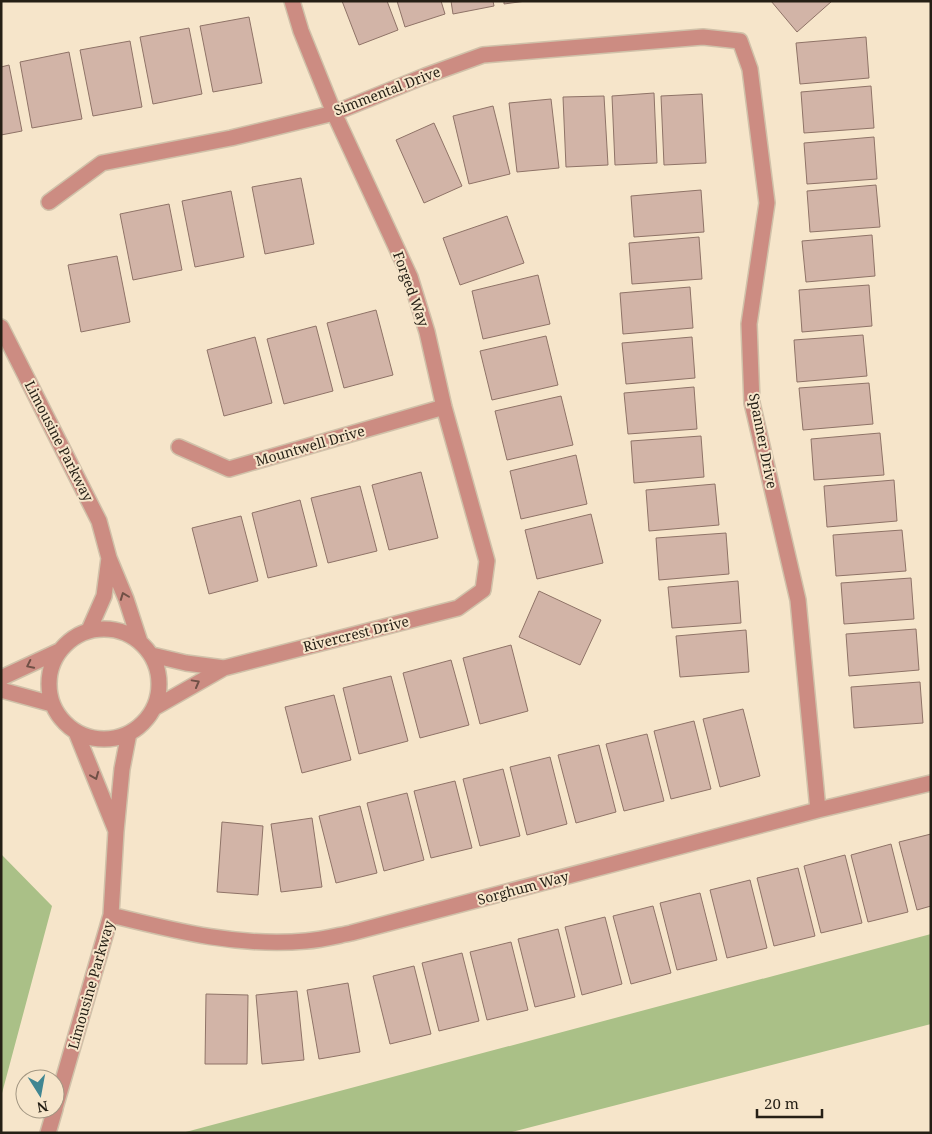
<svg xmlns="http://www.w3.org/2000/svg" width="932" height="1134" font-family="'Noto Serif',serif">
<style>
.green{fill:#aac087}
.building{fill:#d2b4a7;stroke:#8f7367}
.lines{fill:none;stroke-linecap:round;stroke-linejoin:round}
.minor-casing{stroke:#d0c1a9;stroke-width:18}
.minor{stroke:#cc8c82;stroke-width:15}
.oneway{stroke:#705046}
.labels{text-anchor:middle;stroke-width:4;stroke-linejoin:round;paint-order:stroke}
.street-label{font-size:14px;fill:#251f15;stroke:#f6e5ca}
</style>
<rect width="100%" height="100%" fill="#f6e5ca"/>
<path class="green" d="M1 854 52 906 1 1097Z
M931 934V1024L508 1133H182Z"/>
<path class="building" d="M342 1H387L398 30 359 45Z
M397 1H441L445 14 405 27Z
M451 1H493L494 6 453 14Z
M504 1H526L504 4Z
M771 1H832L797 32Z
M249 17 262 83 213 92 200 26Z
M189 28 202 94 153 104 140 37Z
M866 37 869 78 800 84 796 43Z
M130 41 142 107 93 116 80 50Z
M69 52 82 119 32 128 20 62Z
M9 65 22 131 1 135V67Z
M871 86 874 128 804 133 801 92Z
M654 93 657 163 615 165 612 96Z
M702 94 706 163 664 165 661 96Z
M604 96 608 165 566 167 563 97Z
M551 99 559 168 517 172 509 103Z
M493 106 510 174 469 184 453 116Z
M434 123 462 186 424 203 396 140Z
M874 137 877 179 807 184 804 143Z
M301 178 314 244 265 254 252 187Z
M876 185 880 227 810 232 807 191Z
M701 190 704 232 634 237 631 196Z
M231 191 244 257 195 267 182 201Z
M169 204 182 270 133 280 120 214Z
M507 216 524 263 460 285 443 238Z
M872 235 875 276 806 282 802 241Z
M699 237 702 279 632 284 629 243Z
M117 256 130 322 81 332 68 265Z
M538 275 550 324 483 339 472 291Z
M869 285 872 326 802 332 799 290Z
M690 287 693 328 623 334 620 293Z
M376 310 393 375 344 388 327 323Z
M316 326 333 391 284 404 267 339Z
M863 335 867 376 797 382 794 340Z
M546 336 558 385 492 400 480 351Z
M255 337 272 403 224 416 207 350Z
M692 337 695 378 626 384 622 343Z
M869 383 873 424 803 430 799 388Z
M694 387 697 429 628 434 624 393Z
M561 396 573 445 507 460 495 411Z
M880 433 884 475 814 480 811 439Z
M701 436 704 477 634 483 631 441Z
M576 455 587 504 521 519 510 471Z
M421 472 438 538 389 550 372 485Z
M894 480 897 521 827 527 824 486Z
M715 484 719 525 649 531 646 490Z
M360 486 377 551 328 563 311 498Z
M300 500 317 566 268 578 252 513Z
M591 514 603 563 537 579 525 530Z
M241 516 258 581 209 594 192 528Z
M902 530 906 571 836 576 833 535Z
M726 533 729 574 659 580 656 538Z
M911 578 914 619 844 624 841 583Z
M738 581 741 623 672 628 668 587Z
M539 591 601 620 580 665 519 637Z
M916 629 919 670 849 676 846 634Z
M746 630 749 672 680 677 676 636Z
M511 645 528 711 480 724 463 658Z
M451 660 469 725 420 738 403 673Z
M391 676 408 741 359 754 343 688Z
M920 682 923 723 854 728 851 687Z
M334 695 351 760 302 773 285 707Z
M743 709 760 776 720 787 703 719Z
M694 721 711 789 671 799 654 731Z
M647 734 664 801 624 811 606 744Z
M599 745 616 812 576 823 558 755Z
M550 757 567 824 527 835 510 767Z
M503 769 520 836 480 846 463 779Z
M455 781 472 848 431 858 414 791Z
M407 793 424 860 384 871 367 803Z
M360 806 377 873 336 883 319 816Z
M312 818 322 887 281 892 271 824Z
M222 822 263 826 258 895 217 892Z
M931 834V906L917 910 899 842Z
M891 844 908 912 868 922 851 855Z
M845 855 862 923 821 933 804 866Z
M798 868 815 936 774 946 757 878Z
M750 880 767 948 727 958 710 890Z
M700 893 717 960 677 970 660 903Z
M653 906 671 973 631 984 613 916Z
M605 917 622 984 582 995 565 927Z
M558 929 575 997 535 1007 518 939Z
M511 942 528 1010 487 1020 470 952Z
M462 953 479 1021 439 1031 422 963Z
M414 966 431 1034 390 1044 373 976Z
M348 983 360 1052 319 1059 307 990Z
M297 991 304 1060 262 1064 256 995Z
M206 994 248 995 247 1064H205Z"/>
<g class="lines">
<g class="minor-casing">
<path id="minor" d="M49 202 102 163 231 138 334 113 425 76 483 55 703 37 740 41 750 69 767 203 749 324 752 403 798 600 818 810
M1 327 99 521 109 558
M179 447 229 469 444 407
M49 684a55 55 0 1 1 110 0a55 55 0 1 1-110 0Z
M89 630 104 596 109 558 126 599 140 642
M152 655 186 663 224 668 154 708
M224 668 458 608 483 590 487 561 444 407 427 332 410 277 334 113 301 31 292 1
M1 678 59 651
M1 690 52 704
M76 732 116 831 122 769 129 733
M111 915C176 931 238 947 306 941 321 940 336 936 351 933L818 810 931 783
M55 1108 111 915 116 831
M48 1133 55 1109"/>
</g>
<use href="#minor" class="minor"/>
</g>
<defs><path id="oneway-chevron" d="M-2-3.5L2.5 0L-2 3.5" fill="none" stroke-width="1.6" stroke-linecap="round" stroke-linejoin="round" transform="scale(1.25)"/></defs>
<g class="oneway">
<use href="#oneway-chevron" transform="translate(124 596) rotate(-111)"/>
<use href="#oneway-chevron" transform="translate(30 665) rotate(154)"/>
<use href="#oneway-chevron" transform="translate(196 683) rotate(-29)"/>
<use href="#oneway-chevron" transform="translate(95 776) rotate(68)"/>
</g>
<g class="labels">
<g class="street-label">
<text transform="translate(387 91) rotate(-21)" y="5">Simmental Drive</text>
<text transform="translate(411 289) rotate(70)" y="5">Forged Way</text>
<text transform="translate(59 441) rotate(63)" y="5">Limousine Parkway</text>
<text transform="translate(763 441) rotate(79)" y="5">Spanner Drive</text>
<text transform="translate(310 446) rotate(-16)" y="5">Mountwell Drive</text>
<text transform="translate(356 634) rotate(-14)" y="5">Rivercrest Drive</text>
<text transform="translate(523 888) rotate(-15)" y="5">Sorghum Way</text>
<text transform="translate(91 985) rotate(-74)" y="5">Limousine Parkway</text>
</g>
</g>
<rect width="932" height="1134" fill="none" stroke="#251f15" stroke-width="5"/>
<g transform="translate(40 1094) rotate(169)"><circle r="24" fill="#f6e5ca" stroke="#a29682"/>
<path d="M0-4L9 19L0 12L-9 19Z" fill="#408692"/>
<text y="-8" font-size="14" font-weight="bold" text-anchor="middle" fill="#251f15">N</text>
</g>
<path d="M757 1109v8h65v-8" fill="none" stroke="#251f15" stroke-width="2.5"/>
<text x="764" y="1109" font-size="15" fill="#251f15" stroke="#f6e5ca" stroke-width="4" paint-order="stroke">20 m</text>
</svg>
